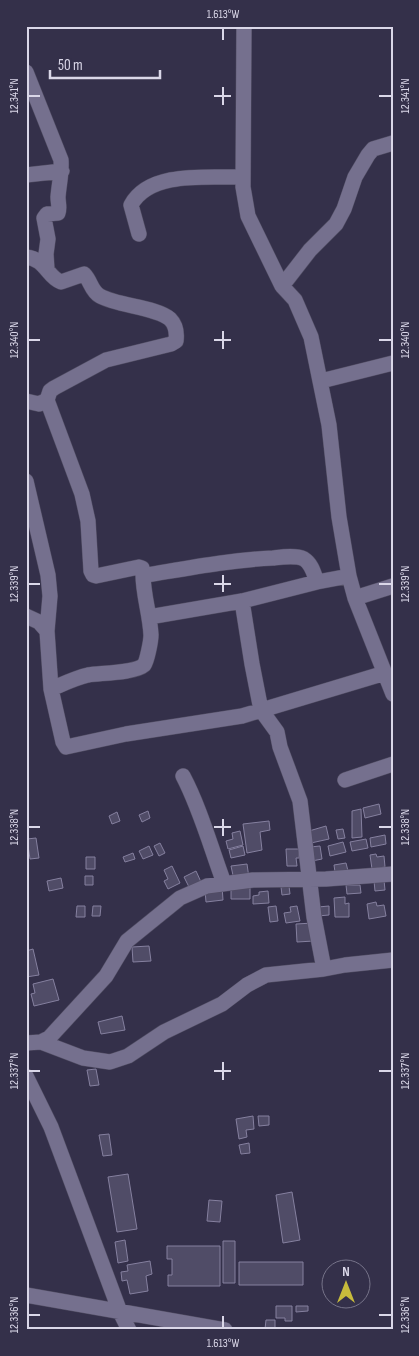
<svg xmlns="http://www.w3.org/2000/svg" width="419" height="1356" font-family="'Sofia Sans Condensed',sans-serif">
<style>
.building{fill:#504c67;stroke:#85809f}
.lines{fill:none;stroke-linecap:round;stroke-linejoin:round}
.minor-casing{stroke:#514d63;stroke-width:16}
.minor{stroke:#75708e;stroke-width:15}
.ticks{fill:none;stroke:#dad7e8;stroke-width:2}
.neatline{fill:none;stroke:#dad7e8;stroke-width:2}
.ticks-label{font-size:12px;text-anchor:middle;fill:#dad7e8}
</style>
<rect width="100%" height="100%" fill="#34304a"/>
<path class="building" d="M379 804 381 814 365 818 363 808Z
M361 809 362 837 352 838V811Z
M148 811 150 818 142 822 139 815Z
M117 812 120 821 112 824 109 816Z
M269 821 270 830 260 832 262 850 247 853 243 824Z
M326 826 329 839 311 843 309 831Z
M343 829 345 838 338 839 336 830Z
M240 831 243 845 228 849 226 841 233 839 232 833Z
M385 835 386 844 371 847 370 838Z
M36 838 39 858 30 859 27 839Z
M366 839 368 848 352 851 350 842Z
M343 842 346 852 330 856 328 846Z
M160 843 165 853 159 856 154 846Z
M149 846 153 855 143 859 139 851Z
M243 846 245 855 231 858 229 850Z
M320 846 322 859 312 861 310 847Z
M286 849H299V858H296L297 866H287Z
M133 853 135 859 125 862 123 857Z
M376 854 377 857 384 856 385 867 372 869 370 855Z
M86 857H95V869H86Z
M346 863 348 871 335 872 334 865Z
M247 864 249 878 234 880 231 866Z
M172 866 180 883 168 889 164 881 168 879 164 870Z
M196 871 201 882 189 887 184 877Z
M85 876H93V885H85Z
M61 878 63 888 49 891 47 881Z
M384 880 385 890 375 891 374 881Z
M346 885H360L361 893 347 894Z
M222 886 223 900 206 902 205 890Z
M289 886 290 894 282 895 281 887Z
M250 887V899H231V888Z
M268 891 269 903 253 904V896L259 895V892Z
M345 897V904L349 903V917H335L334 898Z
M376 902 377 906 384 905 386 916 369 919 367 904Z
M77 906H85V917H76Z
M93 906H101L100 916H92Z
M276 906 278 921 270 922 268 907Z
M297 906 300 921 286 923 284 913 291 912 290 907Z
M329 906V915L318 916V907Z
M313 923 314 941 297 942 296 924Z
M149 946 151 961 133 962 132 947Z
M33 949 39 975 26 977V951Z
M53 979 59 1000 34 1006 31 994 35 993 33 984Z
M122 1016 125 1030 101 1034 98 1022Z
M96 1069 99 1085 90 1086 87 1070Z
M253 1116 254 1129 246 1130 247 1137 239 1139 236 1119Z
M258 1116H269V1125L259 1126Z
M109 1134 112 1155 103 1156 99 1135Z
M249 1143 250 1153 241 1154 239 1145Z
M128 1174 137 1229 117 1232 108 1177Z
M292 1192 300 1240 283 1243 276 1195Z
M209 1200 222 1201 220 1222 207 1221Z
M125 1240 128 1261 118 1263 115 1242Z
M223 1241H235V1283H223Z
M167 1246H220V1286H168V1275H172V1259H167Z
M150 1261 152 1274 146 1276 148 1291 130 1294 127 1280 122 1281 121 1272 128 1271 127 1265Z
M239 1262H303V1285H239Z
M276 1306H292V1321H285V1318H276Z
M296 1306H308V1311L296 1312Z
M266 1320H275V1329H265Z"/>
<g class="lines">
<g class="minor-casing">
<path id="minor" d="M244 26 243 187 248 216 282 286
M26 72 61 160C62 173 59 184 58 197 58 203 60 208 58 213L47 214 44 218 48 239 46 254 47 269
M393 143 373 149 368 155 355 177 344 209 336 224 310 250 282 286 295 300 311 337 329 425 339 517 349 576 355 598 393 694
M26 175 62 171
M139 234 131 205C150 170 209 178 243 177
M26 257C46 259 47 277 61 282L84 274C91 281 91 291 100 296 118 306 156 307 170 319 176 325 177 333 176 341L171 344 106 360 54 388 50 391 47 400 39 404 26 401
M321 381 393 363
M47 400 82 494 88 521 91 571 93 575 96 576 139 567 142 568 143 574 147 575C189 568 230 560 273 558 282 557 296 555 304 559 312 564 314 574 317 582L349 576
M26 481 48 575 50 596 47 631
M355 598 393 586
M242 601 252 664 261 710 277 732 280 747 300 801 314 917 324 969
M26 616 39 622 47 631 51 689 63 742 66 747 126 734 242 716 385 673
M149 617 242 601 317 582
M51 689C63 684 75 678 88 675 100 673 135 673 144 665 147 661 151 641 151 635 150 614 143 595 143 574
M183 776C200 808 211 848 224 883
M345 780 393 764
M41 1042 83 1058 110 1062 128 1056 164 1032 222 1004 247 985 266 975 324 969 345 965 393 960
M26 1043 41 1042 49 1038 106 976 127 941 180 898 207 886 253 880 326 879 393 874
M26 1076 51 1127 120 1312 129 1330
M26 1295 225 1330"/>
</g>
<use href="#minor" class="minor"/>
</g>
<path class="ticks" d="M223 28V40M223 87V105M28 96H40M214 96H231M379 96H392M223 331V349M28 340H40M214 340H231M379 340H392M223 575V592M28 584H40M214 584H231M379 584H392M223 819V836M28 827H40M214 827H231M379 827H392M223 1062V1080M28 1071H40M214 1071H231M379 1071H392M28 1315H40M379 1315H392M223 1316V1328"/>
<rect width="419" height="1356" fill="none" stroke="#34304a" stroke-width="55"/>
<g transform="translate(346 1284)"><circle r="24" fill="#34304a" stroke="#767389"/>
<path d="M0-4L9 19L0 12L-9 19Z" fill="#c7bb3c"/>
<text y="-8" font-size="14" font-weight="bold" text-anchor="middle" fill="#dad7e8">N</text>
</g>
<path d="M50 70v8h110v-8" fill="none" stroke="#dad7e8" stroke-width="2.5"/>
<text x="58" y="70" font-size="15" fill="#dad7e8" stroke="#34304a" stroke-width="4" paint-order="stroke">50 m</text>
<rect x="28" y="28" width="364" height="1300" class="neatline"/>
<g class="ticks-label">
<text x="223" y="18">1.613°W</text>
<text transform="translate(14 96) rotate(-90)" y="4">12.341°N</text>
<text transform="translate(405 96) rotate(-90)" y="4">12.341°N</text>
<text transform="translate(14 340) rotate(-90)" y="4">12.340°N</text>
<text transform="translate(405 340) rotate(-90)" y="4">12.340°N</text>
<text transform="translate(14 584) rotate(-90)" y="4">12.339°N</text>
<text transform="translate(405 584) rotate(-90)" y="4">12.339°N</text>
<text transform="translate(14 827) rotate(-90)" y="4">12.338°N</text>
<text transform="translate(405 827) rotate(-90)" y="4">12.338°N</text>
<text transform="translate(14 1071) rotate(-90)" y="4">12.337°N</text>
<text transform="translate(405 1071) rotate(-90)" y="4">12.337°N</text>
<text transform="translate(14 1315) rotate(-90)" y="4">12.336°N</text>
<text transform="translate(405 1315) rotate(-90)" y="4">12.336°N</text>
<text x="223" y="1347">1.613°W</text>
</g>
</svg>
